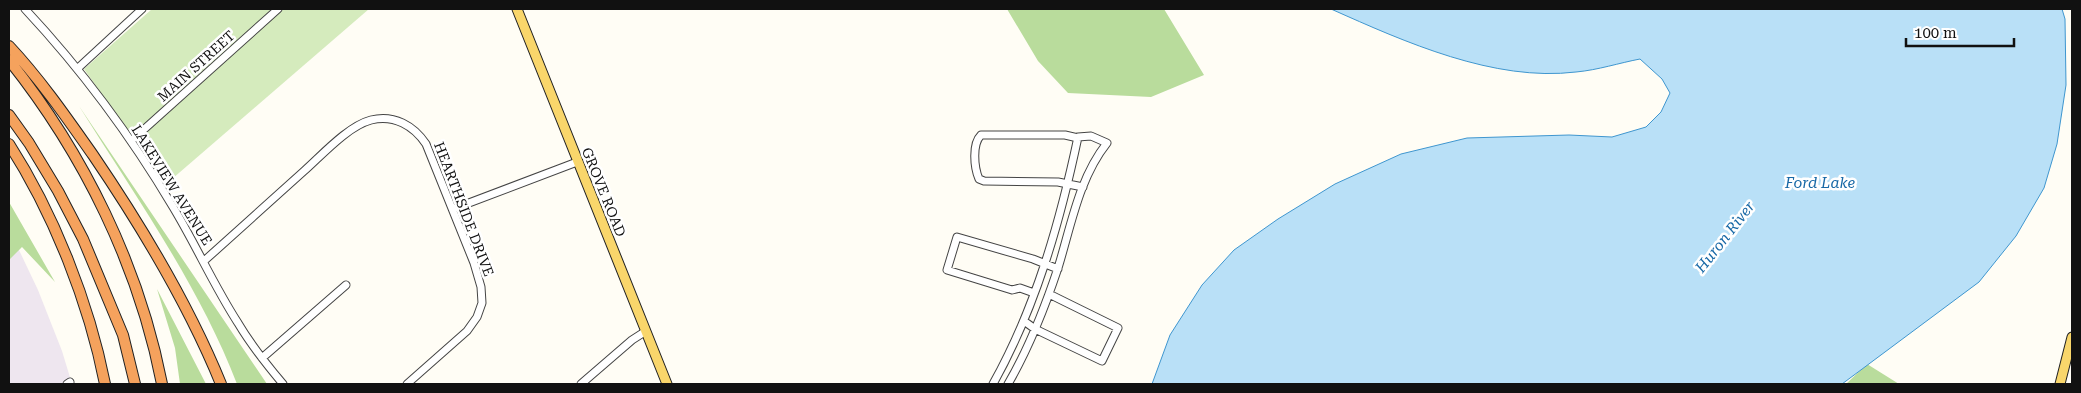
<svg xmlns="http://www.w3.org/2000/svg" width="2081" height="393" font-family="'Roboto Serif',serif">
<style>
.industrial{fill:#eee6ef}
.green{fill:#d5ebbd}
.forest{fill:#b9dc9c}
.water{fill:#b9e0f7;stroke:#3f96cf}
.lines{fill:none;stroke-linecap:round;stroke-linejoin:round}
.minor-casing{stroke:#444;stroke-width:9}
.major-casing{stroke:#222;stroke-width:11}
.highway-casing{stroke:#222;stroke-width:12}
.minor{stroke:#fff;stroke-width:7}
.major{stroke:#f9d66b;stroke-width:9}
.highway{stroke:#f5a25d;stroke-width:10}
.labels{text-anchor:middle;stroke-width:5;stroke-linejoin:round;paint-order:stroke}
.street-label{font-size:14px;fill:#111;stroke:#fff}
.water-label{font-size:15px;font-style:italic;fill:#1768a6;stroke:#fff}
</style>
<rect width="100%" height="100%" fill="#fffdf5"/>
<path class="industrial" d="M9 229 38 290 62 351 72 384H9Z"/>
<path class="green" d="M152 9H369L165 185 84 69Z"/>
<path class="forest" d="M1007 9H1164L1204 75 1151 97 1068 93 1038 61Z
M79 106 267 384H237C199 285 135 196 79 106Z
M9 202 55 282 22 247 9 260Z
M157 289 206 384H180L175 348Z
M1867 364 1899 384H1846Z"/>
<path class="water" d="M1331 9H2062L2065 19 2066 85 2057 144 2044 188 2016 236 1979 282 1842 384H1152L1170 335 1202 285 1234 250 1278 219 1335 184 1401 154 1467 138 1569 135 1612 137 1646 127 1661 112 1670 93 1662 79 1640 59C1619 63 1598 70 1576 72 1494 82 1405 42 1331 9Z"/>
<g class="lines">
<g class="minor-casing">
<path id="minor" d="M25 9C81 69 131 136 173 207 196 245 214 286 238 323 251 345 267 365 283 384
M77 69 142 9
M1078 138 1065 135H981C972 144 974 167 979 179L984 181 1058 182 1083 187
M131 141 278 9
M453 209 577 162
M204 261C237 231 271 201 304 171 322 155 348 126 371 120 394 114 414 126 426 144L474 263 481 287 482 303 477 317 467 331 407 384
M1034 293 1020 288 1012 290 947 270 957 237 1033 259 1058 269
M1024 321 1035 329 1102 361 1118 328 1049 294
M262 358 346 285
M67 384 70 382
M581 384 632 340 646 331
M993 384C1036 307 1060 222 1078 137L1091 136 1107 143C1079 178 1071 226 1058 268 1045 307 1029 348 1008 384"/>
</g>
<g class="major-casing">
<path id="major" d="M517 9 667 384
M2060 384 2072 337"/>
</g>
<g class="highway-casing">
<path id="highway" d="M9 46C40 79 67 118 93 155 142 227 188 303 221 384
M9 60C84 154 139 266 162 384
M9 115 29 143 58 191 83 239 123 335 135 384
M9 144C54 214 89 303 105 384"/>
</g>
<use href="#minor" class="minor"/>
<use href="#major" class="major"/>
<use href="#highway" class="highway"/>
</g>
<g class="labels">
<g class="street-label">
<text transform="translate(196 66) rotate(-42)" y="5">MAIN STREET</text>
<text transform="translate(172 185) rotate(58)" y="5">LAKEVIEW AVENUE</text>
<text transform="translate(604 192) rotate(68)" y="5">GROVE ROAD</text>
<text transform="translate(464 209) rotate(69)" y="5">HEARTHSIDE DRIVE</text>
</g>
<g class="water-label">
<text x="1820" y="188">Ford Lake</text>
<text transform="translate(1725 237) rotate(-52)" y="5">Huron River</text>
</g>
</g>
<rect width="2081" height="393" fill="none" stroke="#111111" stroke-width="20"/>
<path d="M1906 38v8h108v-8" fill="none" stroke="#111111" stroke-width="2.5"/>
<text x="1914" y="38" font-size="15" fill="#111111" stroke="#ffffff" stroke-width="4" paint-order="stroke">100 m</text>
</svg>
